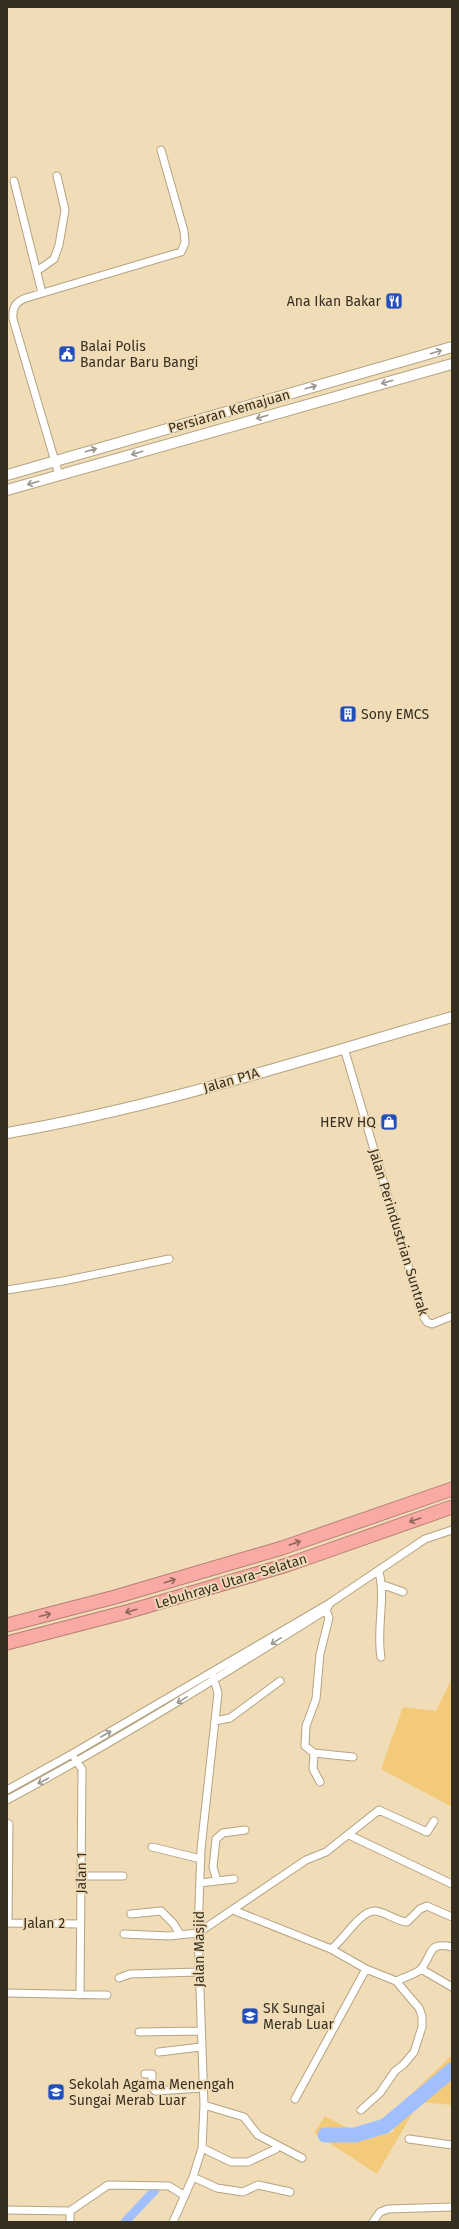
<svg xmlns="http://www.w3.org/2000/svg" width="459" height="2229" font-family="'Fira Sans',sans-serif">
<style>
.green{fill:#f2ca79}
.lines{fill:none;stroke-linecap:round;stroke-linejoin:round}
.canal{stroke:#a1bffd;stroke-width:9}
.river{stroke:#a1bffd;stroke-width:15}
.minor-casing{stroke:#b5a380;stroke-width:9}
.secondary-casing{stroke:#b5a380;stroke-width:12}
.motorway-casing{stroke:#b57f76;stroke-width:15}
.minor{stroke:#fff;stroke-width:7}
.secondary{stroke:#fff;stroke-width:10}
.motorway{stroke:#f9aaa4;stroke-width:13}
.oneway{stroke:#9a9790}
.oneway2{stroke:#8e665c}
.labels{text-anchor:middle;stroke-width:3.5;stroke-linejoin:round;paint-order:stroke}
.poi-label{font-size:14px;fill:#362f21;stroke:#f0ddb8;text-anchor:start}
.street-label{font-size:14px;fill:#362f21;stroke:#f0ddb8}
</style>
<rect width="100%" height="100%" fill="#f0ddb8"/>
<path class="green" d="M452 1678V1807L381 1769 403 1707 436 1711Z
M452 2055V2105L419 2102 377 2174 314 2133 325 2116 369 2139 393 2132 405 2100Z"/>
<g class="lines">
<path class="canal" d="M125 2222 155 2190"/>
<path class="river" d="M325 2135H355L385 2126 452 2070"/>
<g class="minor-casing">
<path id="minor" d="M14 181 42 293
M37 271 54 259 59 245 65 210 57 176
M59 475 13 319C12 308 15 302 26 298L181 252 185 243 184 231 161 150
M344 1048 423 1316 427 1322 432 1324 452 1316
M7 1290 63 1281 169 1259
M379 1572C386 1599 376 1629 381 1657
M381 1584 403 1592
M325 1607 329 1618 320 1654 316 1699 306 1726 305 1746 314 1753 353 1757
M215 1721 230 1718 280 1681
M314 1753 313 1769 320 1782
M75 1759 82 1769 80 1995
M7 1790 72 1754 330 1603 425 1539 452 1530
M7 1800C116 1741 221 1676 326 1610L330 1603
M7 1823 9 1824 8 1923
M349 1835 452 1884
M152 1847 201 1859
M81 1876H123
M217 1881 213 1867 216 1839 223 1833 245 1830
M200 1883 234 1879
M233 1910 331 1949 366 1969 396 1981 419 2008 422 2016V2027L414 2052 403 2065 395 2071 380 2093 361 2110
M131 1914 161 1911 173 1923 180 1934
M7 1923 80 1924
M124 1934 169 1936 198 1933 306 1860 326 1852 379 1810 427 1832 434 1821
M331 1949C344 1940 359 1912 374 1911 385 1911 395 1921 407 1922L420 1909 427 1906 452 1917
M421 1969 452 1987
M119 1978 130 1974 199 1972
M396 1981C403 1978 416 1974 421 1969 433 1955 427 1941 452 1947
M7 1993 107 1995
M139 2032 201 2031
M159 2052 201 2047
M145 2074H152V2087L155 2091 203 2088
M295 2099 366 1969
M204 2105 244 2117 258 2135 302 2158
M409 2139 452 2145
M202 2148 231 2162H248L276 2149
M193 2177 217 2188 243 2192 258 2185 290 2192
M7 2210 70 2211 108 2185 169 2186 185 2196
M70 2211V2222
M173 2222 193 2177 202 2148 204 2105 198 1933 201 1849 218 1693 212 1673
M373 2222 380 2212 388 2209 452 2207"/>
</g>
<g class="secondary-casing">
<path id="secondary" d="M7 475 452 347
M7 490 452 364
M7 1133C158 1107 305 1059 452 1017"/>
</g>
<g class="motorway-casing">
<path id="motorway" d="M7 1625 115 1597 282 1548 452 1489
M7 1643 130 1611 287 1565 452 1507"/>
</g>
<use href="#minor" class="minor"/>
<use href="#secondary" class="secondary"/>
<use href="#motorway" class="motorway"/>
</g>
<defs><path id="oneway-shaft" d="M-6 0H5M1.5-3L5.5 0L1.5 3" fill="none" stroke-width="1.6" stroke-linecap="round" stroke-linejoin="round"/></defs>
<g class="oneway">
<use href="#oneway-shaft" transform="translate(436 352) rotate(-17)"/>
<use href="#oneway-shaft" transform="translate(387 382) rotate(164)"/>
<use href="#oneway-shaft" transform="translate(311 387) rotate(-16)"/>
<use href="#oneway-shaft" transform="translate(262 417) rotate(164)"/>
<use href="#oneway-shaft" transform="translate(91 450) rotate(-16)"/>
<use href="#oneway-shaft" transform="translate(137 453) rotate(164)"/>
<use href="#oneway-shaft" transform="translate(33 483) rotate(164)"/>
<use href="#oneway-shaft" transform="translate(276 1641) rotate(148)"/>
<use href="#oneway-shaft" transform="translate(182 1700) rotate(149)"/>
<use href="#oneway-shaft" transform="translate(106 1734) rotate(-30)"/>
<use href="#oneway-shaft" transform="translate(43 1781) rotate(152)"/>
</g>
<g class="oneway2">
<use href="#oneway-shaft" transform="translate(415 1520) rotate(161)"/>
<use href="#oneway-shaft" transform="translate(295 1543) rotate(-19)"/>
<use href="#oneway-shaft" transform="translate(170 1581) rotate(-17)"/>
<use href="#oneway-shaft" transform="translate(131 1611) rotate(164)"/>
<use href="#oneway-shaft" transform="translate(45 1615) rotate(-14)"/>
</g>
<defs>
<g id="restaurant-square" transform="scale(0.9)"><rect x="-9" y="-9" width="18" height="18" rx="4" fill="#224ebb" stroke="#f0ddb8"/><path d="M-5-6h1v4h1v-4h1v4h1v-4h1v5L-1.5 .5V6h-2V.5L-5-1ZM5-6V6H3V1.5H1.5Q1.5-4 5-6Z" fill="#fff"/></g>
<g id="civic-square" transform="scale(0.9)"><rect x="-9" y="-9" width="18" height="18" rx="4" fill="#224ebb" stroke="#f0ddb8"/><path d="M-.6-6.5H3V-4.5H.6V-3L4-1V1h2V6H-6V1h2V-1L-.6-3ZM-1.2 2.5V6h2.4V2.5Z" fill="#fff"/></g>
<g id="building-square" transform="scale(0.9)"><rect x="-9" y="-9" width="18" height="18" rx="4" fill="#224ebb" stroke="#f0ddb8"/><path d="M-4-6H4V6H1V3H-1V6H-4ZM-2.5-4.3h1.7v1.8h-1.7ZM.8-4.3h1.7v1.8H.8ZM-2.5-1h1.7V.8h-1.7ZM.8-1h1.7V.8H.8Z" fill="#fff"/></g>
<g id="shop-square" transform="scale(0.9)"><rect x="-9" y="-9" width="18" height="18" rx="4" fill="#224ebb" stroke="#f0ddb8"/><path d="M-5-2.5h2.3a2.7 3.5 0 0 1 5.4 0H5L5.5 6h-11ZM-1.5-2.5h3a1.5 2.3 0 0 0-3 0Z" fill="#fff"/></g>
<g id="school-square" transform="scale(0.9)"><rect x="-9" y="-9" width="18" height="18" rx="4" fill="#224ebb" stroke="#f0ddb8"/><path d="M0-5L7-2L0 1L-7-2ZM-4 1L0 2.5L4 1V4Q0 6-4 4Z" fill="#fff"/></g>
</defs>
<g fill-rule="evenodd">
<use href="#restaurant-square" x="394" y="301"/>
<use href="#civic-square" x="67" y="354"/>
<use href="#building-square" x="348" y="714"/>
<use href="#shop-square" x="389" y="1122"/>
<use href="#school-square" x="250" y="2016"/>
<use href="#school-square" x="56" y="2092"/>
</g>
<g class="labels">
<g class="poi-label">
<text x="381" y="306" text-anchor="end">Ana Ikan Bakar</text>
<text x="80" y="351">Balai Polis<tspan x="80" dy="16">Bandar Baru Bangi</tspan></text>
<text x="361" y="719">Sony EMCS</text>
<text x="376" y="1127" text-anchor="end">HERV HQ</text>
<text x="263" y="2013">SK Sungai<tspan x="263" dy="16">Merab Luar</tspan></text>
<text x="69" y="2089">Sekolah Agama Menengah<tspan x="69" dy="16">Sungai Merab Luar</tspan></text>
</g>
<g class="street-label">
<text transform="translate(229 411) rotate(-16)" y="5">Persiaran Kemajuan</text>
<text transform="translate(231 1080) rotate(-16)" y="5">Jalan P1A</text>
<text transform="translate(399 1232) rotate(73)" y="5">Jalan Perindustrian Suntrak</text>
<text transform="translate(231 1581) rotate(-17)" y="5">Lebuhraya Utara–Selatan</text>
<text transform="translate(81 1873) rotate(-89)" y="5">Jalan 1</text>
<text x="44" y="1928">Jalan 2</text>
<text transform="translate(199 1949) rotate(-90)" y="5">Jalan Masjid</text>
</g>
</g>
<rect width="459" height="2229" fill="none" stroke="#362f21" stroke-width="16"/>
</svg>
